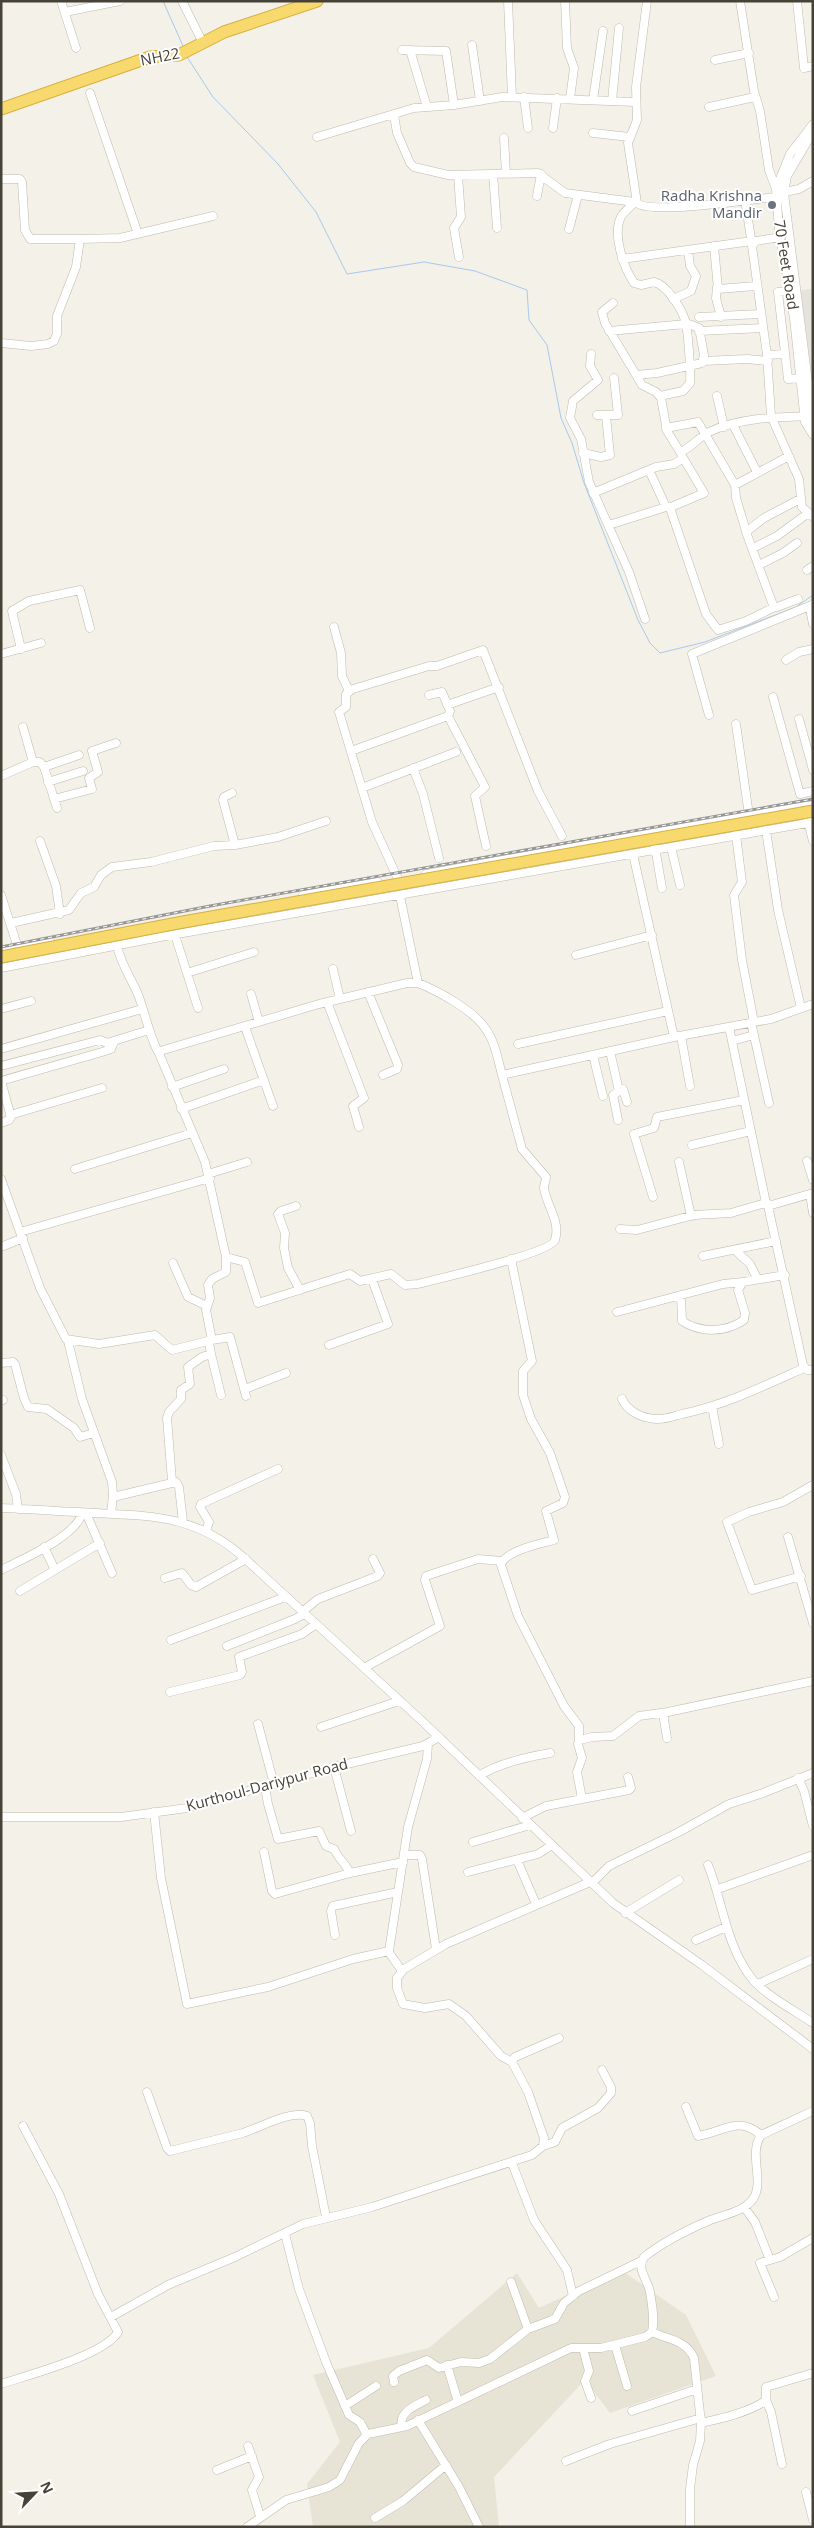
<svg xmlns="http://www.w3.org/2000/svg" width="814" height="2528" font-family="'Open Sans',sans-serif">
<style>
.residential{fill:#e7e4d6}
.industrial{fill:#e6e3dd}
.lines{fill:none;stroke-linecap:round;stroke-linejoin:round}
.stream{stroke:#a7c9ee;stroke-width:1}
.minor-casing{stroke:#bebaab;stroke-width:9}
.highway-casing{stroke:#d7af3e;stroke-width:13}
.minor{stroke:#fff;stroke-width:8}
.highway{stroke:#f8d96e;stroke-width:11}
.rail-casing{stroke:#979797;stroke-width:3}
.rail{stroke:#fff;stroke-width:1;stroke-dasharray:4;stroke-linecap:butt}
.highway-bridge-casing{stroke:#d7af3e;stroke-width:13;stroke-linecap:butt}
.highway-bridge{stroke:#f8d96e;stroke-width:11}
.worship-dot{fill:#6b7280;stroke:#fff;stroke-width:2}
.labels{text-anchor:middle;stroke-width:4;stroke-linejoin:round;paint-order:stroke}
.street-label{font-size:15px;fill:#464237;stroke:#fff}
.worship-label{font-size:15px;fill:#5b616d;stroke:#fff;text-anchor:end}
</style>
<rect width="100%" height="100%" fill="#f3f1e8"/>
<path class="residential" d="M621 2270 686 2315 716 2376 610 2413 585 2380 494 2477 499 2527H313L307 2484 340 2442 313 2375 429 2348 517 2273 539 2308Z"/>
<path class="industrial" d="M813 289V382L800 290Z"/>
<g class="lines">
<path class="stream" d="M163 1 183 46
M187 57 213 97 278 164 316 212 347 274 424 262 475 271 527 290 529 320 547 345 561 418 572 443 584 483 638 620 650 643 660 653 705 642 796 607 813 595"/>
<g class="minor-casing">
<path id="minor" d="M61 1 76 48
M182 1 203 43
M508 1 512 97
M565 1 567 48 574 68 570 99
M647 1 636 87 637 120 628 143 637 203C650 215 753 199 776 197
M740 1 754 91 760 111 769 170 776 189
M797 1 804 68 813 66
M65 12 120 1
M472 45 480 101
M402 50 446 51 454 105
M410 50 427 107
M715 60 749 53
M90 93 138 234
M524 97 528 128
M593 100 603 31
M612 101 619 28
M709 107 755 97
M394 115 397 133 410 163 414 167 448 175 538 173 565 193 635 202
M813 124 790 154 776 189 779 230 794 318 805 422 813 435
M553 128 557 98
M813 132 787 176 784 193 813 422
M593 133 630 137
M317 137 414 108 454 105 502 97 635 102
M504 138 506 174
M493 174 497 228
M458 175 461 217 454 228 459 257
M1 179H20L22 182 25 230 30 239H80
M780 193 799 189 813 181
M537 196 541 174
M745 200 752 245
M636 201C632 205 626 210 622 215 611 233 624 268 634 283L641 285 654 282C667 285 681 308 685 320 688 329 691 373 690 383L683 391 660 396
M569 229 578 195
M781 237 756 241 752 246 767 355 771 416 799 479 802 507 813 517
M714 246 718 289 756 286
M622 259 752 241
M717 287 716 298 721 317
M790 291 778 292 788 379 801 378
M673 299 691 291 696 276 690 266 688 250
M613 303 602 312 605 323 642 385 656 392 661 398 667 431 680 452C690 449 699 437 709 432 740 417 779 417 813 416
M699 317 760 314
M609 331 686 324
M699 331 763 328
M1 343 31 346 48 344 54 341 57 334V316L76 267 80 239 120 238 213 216
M591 354 590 366 598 380 573 401 570 418 581 439 589 482 629 572 645 619
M767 355 785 354
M703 361 747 359 768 361
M636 375 657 373 702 363 704 355 699 328 686 323
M717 396 724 427
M597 415H618L614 378
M733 425 757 472
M666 428 698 422 735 485
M583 453 601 457 610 455 606 416
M649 470 666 507
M593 493 656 467 674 464 682 459 681 452
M669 508 704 493 682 456
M609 525 666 507 670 508 706 614 718 630 746 621 775 607
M746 531 736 498 735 485 789 456
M753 548 777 536 807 514
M759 565 783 553 797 543
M807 570 813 566
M798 599 777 607 773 605 746 532 764 518 800 499
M813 604 810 609 813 624
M334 627 341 653 342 676 349 691
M21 649 12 611 29 601 80 590 90 628
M1 654 41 643
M786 660 799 652 813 649
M773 697 800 794 813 791
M447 705 499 687
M709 715 692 654 812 605
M448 716 485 787 475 796 486 846
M799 719 813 770
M736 724 749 815
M351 751 448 716 450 711 442 692 429 695
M33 762H40L44 767 57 808
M44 767 79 755
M413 768 423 794 439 858
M1 776 33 762 23 727
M48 782 83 771
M362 788 456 752
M232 793 224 797 223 800 235 845
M54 799 92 789 89 778 98 772 92 751 116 743
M807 818 813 841
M766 830 778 910 801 1008
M736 835 742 882 734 895 742 960 754 1022
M40 841 56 886 60 914
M655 847 662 888
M671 847 680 885
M633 854 674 1037
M426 874 731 818 813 805
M398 879 372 822 339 712 346 707V694L353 689 429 666H437L483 650 538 791 562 836
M1 895 18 948
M303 895 378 882
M400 896 418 983C438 991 473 1010 485 1028 495 1041 498 1060 502 1075L674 1037 771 1019 813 1004
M11 923 69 910 81 893 94 887 101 875 112 867 151 862 214 846 235 845 278 837 326 821
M175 935 198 1008
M117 946C122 967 132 979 139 997 145 1014 149 1033 157 1050L160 1051 319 1004 407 983H418
M1 951 51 942
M576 955 652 935
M1 968 160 937 813 822
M333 969 340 999
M187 973 254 952
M368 992 398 1065 397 1069 383 1075
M251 994 259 1022
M327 1002 364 1098 353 1106 359 1127
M1 1009 31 1001
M751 1022 769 1103
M245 1027 273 1106
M729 1027 766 1203
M681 1036 690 1086
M732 1041 754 1035
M518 1044 668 1011
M1 1049 142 1009
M610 1051 619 1091
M593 1055 603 1096
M1 1066 100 1040 107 1043 149 1030
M1 1081 102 1052 111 1049 114 1042
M1 1081 11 1117 9 1120 1 1123
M172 1087 224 1069
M181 1109 264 1080
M10 1115 102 1088
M618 1120 613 1095 623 1089 627 1102
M692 1145 751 1131
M807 1161 813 1180
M679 1162 691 1216
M75 1169 192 1133
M208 1174 247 1162
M1 1179 40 1288 66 1339 99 1344 155 1335 172 1350 212 1340 206 1310 210 1298 208 1285 212 1279 226 1272V1257L205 1162 158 1051
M813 1193 768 1206 803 1365 807 1370H813
M810 1194 813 1213
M653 1197 634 1134 654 1128 657 1117 744 1100
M296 1206 281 1211 278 1214 285 1233 284 1248 288 1268 300 1290
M620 1229 637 1230 694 1215 731 1213 762 1204H769
M20 1232 210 1178
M1 1247 23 1238
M735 1250 750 1264 757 1278
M703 1256 776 1241
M226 1257 245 1262 258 1303 350 1274 360 1281 391 1274 405 1285 418 1284C437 1279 551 1253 555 1240 561 1221 546 1205 544 1188 544 1184 546 1181 546 1177L522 1149 502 1075
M511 1259 532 1361 523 1371V1395L531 1419 550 1453 565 1497 563 1503 546 1511 554 1540C542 1543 504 1551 501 1565L518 1616 564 1706 579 1726V1741
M173 1263 188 1297 207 1306
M681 1295 682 1321C700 1333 725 1333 744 1320L745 1313 738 1290 743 1282 785 1275
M617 1312 723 1284 743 1282
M212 1340 230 1337 246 1396
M68 1341 82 1399 112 1482 113 1495 111 1514
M329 1345 388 1324 372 1279
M211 1354 221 1395
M1 1363 13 1362 15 1364 24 1398 28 1407 47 1409 74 1428 80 1437 94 1433
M245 1389 286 1373
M622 1399C628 1412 642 1418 656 1419 665 1420 674 1416 682 1414 725 1405 764 1386 804 1368
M1 1401 3 1400
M712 1406 719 1444
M1 1455 16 1494 18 1509
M172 1481 167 1418 169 1412 181 1399V1390L190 1384 188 1367 202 1357 211 1354 209 1342
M113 1497 176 1482 179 1487 183 1522
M1 1508C33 1509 65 1512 96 1513 154 1516 196 1516 242 1556L422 1721 613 1903 702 1965 813 2049
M86 1513 112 1573
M206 1531 209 1522 200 1507 201 1504 278 1469
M788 1537 813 1623
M44 1547 55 1570
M1 1570C23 1559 77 1536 82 1513
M801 1576 752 1590 727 1522 749 1512 783 1502 813 1485
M165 1578 182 1573 191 1585 196 1587 246 1559
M20 1591 100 1543
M302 1612 318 1599 378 1576 380 1573 373 1559
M171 1640 285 1597
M227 1646 295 1619 304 1614
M364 1668 440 1626 425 1580 426 1576 478 1559 502 1561
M170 1692 240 1675 242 1672 239 1657 302 1634 316 1624
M663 1713 667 1738
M258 1724 274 1784
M321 1727 399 1701
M334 1767 351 1831
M479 1776C498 1763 527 1757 550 1753
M798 1778 804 1791 813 1826
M265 1787 268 1804 278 1839 319 1831 326 1846 334 1849C338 1858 345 1863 350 1873
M582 1799 577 1772 582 1758 578 1744 580 1740 592 1737 613 1736 639 1716 668 1712 813 1681
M154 1812 161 1878 187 2004 268 1987 353 1959 389 1951 408 1827 427 1759 428 1744
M1 1817H121L187 1808 334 1767 423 1746 439 1737
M522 1818 546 1806 629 1790 631 1788 628 1777
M473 1842 530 1825
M264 1852 272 1891 275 1894 350 1873 403 1862
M404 1855H420L422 1859 436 1949
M517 1860 536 1904
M708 1865C723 1902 726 1947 753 1980 767 1996 795 2011 813 2023
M468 1872 538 1854 552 1845
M592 1883 609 1866 679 1832 729 1804 763 1793 813 1773
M718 1889 813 1855
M625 1913 679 1880
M335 1935 331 1911 333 1906 398 1892
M696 1940 726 1927
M388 1951 402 1971
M758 1984 813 1959
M512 2062 501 2056 466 2016 449 2004 425 2008 403 2004 397 1988V1978L404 1969 446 1944 590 1882
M147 2092 167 2148 170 2151C194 2145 219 2139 243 2133 259 2128 290 2110 307 2116L310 2123 312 2146 326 2217
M686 2107 698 2136C724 2132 738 2115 761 2135
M543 2146 555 2142 562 2128 598 2108 611 2093V2087L602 2070
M512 2163 534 2220 567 2270 573 2296
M744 2207 755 2222 770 2260
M285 2234 299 2289 326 2362 349 2415 360 2422 367 2435
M511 2282 528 2329
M774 2297 760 2263 780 2257 813 2238
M111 2317 168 2285 235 2257 303 2224 372 2207 532 2155 543 2146 544 2138 528 2092 512 2062 515 2057 559 2038
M652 2332C669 2340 686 2340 694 2358L701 2423 700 2441 693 2465 690 2489V2527
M615 2345 627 2386
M583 2348 589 2371 585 2381 591 2398
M447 2365 458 2402
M394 2382 393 2376 399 2371 427 2360 439 2368 461 2362 479 2363 490 2359 528 2329 555 2319 564 2303 579 2291 641 2261
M1 2384C28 2375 105 2355 118 2332L98 2294 59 2194 23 2126
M766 2400 771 2412 782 2464
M345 2406 376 2386
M632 2411 697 2389
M418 2420 459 2487 479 2527
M701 2423C719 2419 751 2412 766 2400V2387L813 2373
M402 2427C398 2412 415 2406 426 2400
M248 2446 259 2477 252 2490 260 2516
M566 2461 610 2444 701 2418
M217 2470 252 2456
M806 2492 813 2520
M375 2518 403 2501 446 2465
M247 2527 286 2500 329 2487 340 2480 359 2443 368 2434 407 2426 571 2348H601L645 2337 652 2332C655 2319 652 2305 650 2292 648 2280 636 2269 644 2257 662 2243 687 2230 708 2221 722 2215 744 2212 753 2199 765 2181 748 2154 761 2135L813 2111"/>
</g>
<g class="highway-casing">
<path id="highway" d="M1 109 150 57 179 55 224 32 317 1"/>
</g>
<use href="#minor" class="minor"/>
<use href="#highway" class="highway"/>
<g class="rail-casing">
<path id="rail" d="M1 947 210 906 813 799"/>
</g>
<use href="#rail" class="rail"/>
<g class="highway-bridge-casing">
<path id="highway-bridge" d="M1 957 183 922 813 811"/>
</g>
<use href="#highway-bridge" class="highway-bridge"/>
</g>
<circle class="worship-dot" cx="772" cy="205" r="5"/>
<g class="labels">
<g class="street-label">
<text transform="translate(160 57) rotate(-11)" y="5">NH22</text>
<text transform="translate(786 265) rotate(81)" y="5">70 Feet Road</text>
<text transform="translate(267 1785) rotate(-15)" y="5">Kurthoul-Dariypur Road</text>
</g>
<g class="worship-label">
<text x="762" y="201">Radha Krishna<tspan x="762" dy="17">Mandir</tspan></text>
</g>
</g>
<rect width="814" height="2528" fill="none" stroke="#464237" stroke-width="5"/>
<g transform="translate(35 2493) rotate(65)" stroke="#ffffff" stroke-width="4" paint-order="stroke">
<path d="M0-4L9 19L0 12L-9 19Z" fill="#464237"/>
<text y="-8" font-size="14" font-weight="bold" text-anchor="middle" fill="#464237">N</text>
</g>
</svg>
